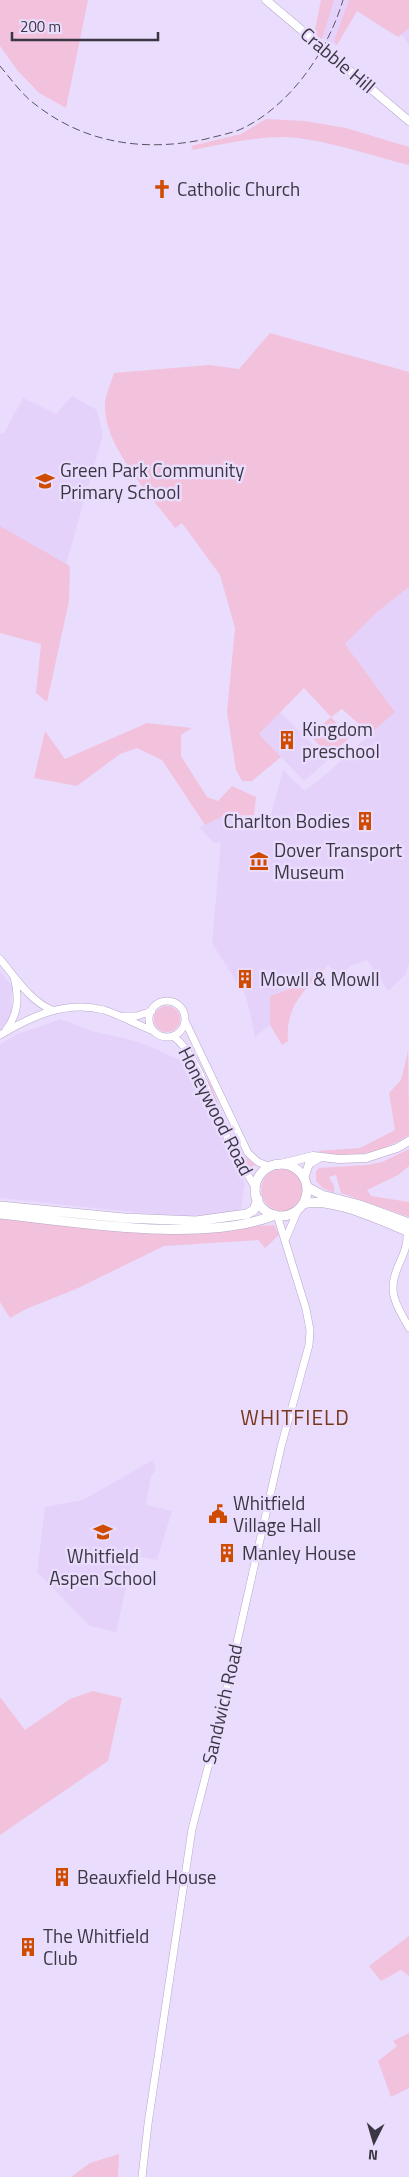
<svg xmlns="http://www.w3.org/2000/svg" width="409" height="2177" font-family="'Titillium Web',sans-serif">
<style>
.built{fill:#e4d2fb}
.green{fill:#f2c2dd}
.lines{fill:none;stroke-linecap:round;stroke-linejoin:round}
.secondary-casing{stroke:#b5a7c7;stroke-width:8}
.primary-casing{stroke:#b5a7c7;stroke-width:9}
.highway-casing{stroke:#b5a7c7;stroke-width:10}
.secondary{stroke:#fff;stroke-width:7}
.primary{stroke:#fff;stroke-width:8}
.highway{stroke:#fff;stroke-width:9}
.rail{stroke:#5a5464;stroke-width:1;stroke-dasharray:8 4;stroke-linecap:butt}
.labels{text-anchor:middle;stroke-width:5;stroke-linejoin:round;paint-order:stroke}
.street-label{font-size:19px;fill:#3b3643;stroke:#eadcfd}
.poi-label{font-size:19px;fill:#3b3643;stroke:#eadcfd;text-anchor:start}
.quarter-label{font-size:21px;letter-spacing:1px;fill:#79371d;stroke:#eadcfd}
</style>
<rect width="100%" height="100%" fill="#eadcfd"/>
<path class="built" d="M321 0H409V45L402 35 398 37 357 11 337 45 314 35Z
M72 396 97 410 103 435 66 564 0 527V433H4L23 398 56 414Z
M409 587V963L405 975 388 991 367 960 350 966 339 977 328 965 301 985 270 996V1025L255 1037 246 996 212 943 221 842 214 843 199 827 223 816 270 818 283 770 305 791 330 771 394 712 345 644 377 612Z
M280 712 328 760 304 781 259 734Z
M0 971 12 986 11 1016 0 1030Z
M61 1019 92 1031 139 1042 180 1060 194 1077 224 1143 245 1183 240 1213 180 1217 0 1198V1044L18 1034Z
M153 1460 156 1470 151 1476 146 1505 172 1511 157 1560 133 1555 116 1632 90 1626 37 1572 45 1507 83 1500Z"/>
<path class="green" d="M0 0H88L66 108 39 93 17 70 0 46Z
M321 0H334L322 39 314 35Z
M349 0H409V28L398 37 357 11 337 45 334 41Z
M266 119 305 121 346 128 409 147V165C372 156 321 138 284 137 253 137 223 144 193 150L191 146 241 134Z
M270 333 409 372V587L377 612 345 644 395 712 370 734 342 709 331 717 350 737 329 756 310 735 331 717 304 688 259 734 281 757 252 781H242L236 770 227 712 235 628 220 575 182 523 175 528C152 497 104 447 105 406 105 395 111 383 114 373L209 365 239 369Z
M0 526 70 566 69 601 47 702 36 693 41 644 0 633Z
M147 723 192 728 181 735V756L207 797 218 801 232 786 256 797 254 815 223 816 205 825 162 760 137 748 120 754 77 786 34 778 45 731 65 759Z
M328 965C306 989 285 1005 288 1041L282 1045 270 1025V996L301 985Z
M154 1019a13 13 0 1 1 26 0a13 13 0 1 1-26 0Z
M408 1051 409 1135C377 1155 352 1159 316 1151L360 1148 395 1130 389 1093 401 1080Z
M209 1081C221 1108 230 1148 255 1165L249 1170 234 1145 206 1082Z
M409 1149V1166L398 1175 367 1190 371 1196 409 1202V1217L341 1193 336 1175 329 1177 334 1186V1193L323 1188 316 1181V1171L319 1168 367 1165 382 1162Z
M261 1190a21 21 0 1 1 42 0a21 21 0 1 1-42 0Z
M0 1219 159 1232 274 1225 279 1235 265 1248 258 1240 164 1246 76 1289 26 1309 10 1318 0 1302Z
M93 1691 122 1698 108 1761 0 1835V1697L25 1730 70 1699Z
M409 1936V1976L401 1970 381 1981 369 1966Z
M409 2033V2088L391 2097 378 2061 397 2046 393 2041Z
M119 2154 118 2177H71L90 2163Z"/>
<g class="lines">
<g class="secondary-casing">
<path id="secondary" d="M0 959C15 977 30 1001 52 1010
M149 1019a18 18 0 1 1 36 0a18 18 0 1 1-36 0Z
M123 1016H137L152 1011
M185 1021 248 1153 258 1162 270 1167
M6 1030C19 1013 19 997 14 977
M0 1035C32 1016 66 1000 104 1010 121 1015 137 1025 154 1031
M173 1036C199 1055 214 1112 229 1141 237 1158 247 1173 256 1189
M407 1231C409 1255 393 1266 393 1288 393 1302 403 1316 409 1328
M286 1238 298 1210
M142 2177 148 2124 192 1829 215 1740 281 1447 309 1345 310 1330 306 1309 277 1215"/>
</g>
<g class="primary-casing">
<path id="primary" d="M266 0 409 121
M277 1165 313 1156 339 1159 366 1158 397 1148 409 1141
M304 1178 309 1164 319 1158"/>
</g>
<g class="highway-casing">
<path id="highway" d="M255 1190a26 26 0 1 1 52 0a26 26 0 1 1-52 0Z
M307 1187 322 1195 360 1205 409 1223
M303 1204C331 1196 382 1221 409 1232
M0 1206 124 1218 196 1221 247 1214 254 1210 258 1199
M0 1214C77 1222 203 1244 275 1215"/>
</g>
<use href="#secondary" class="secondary"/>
<use href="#primary" class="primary"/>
<use href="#highway" class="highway"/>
<path class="rail" d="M0 66C11 79 22 95 36 105 86 144 146 152 206 139 217 136 228 134 239 130 289 108 328 51 343 0"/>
</g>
<defs>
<g id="church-bare" transform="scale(1.5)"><path d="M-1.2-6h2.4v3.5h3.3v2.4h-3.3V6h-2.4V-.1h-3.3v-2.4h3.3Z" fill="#cf4b00" stroke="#eadcfd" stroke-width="2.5" paint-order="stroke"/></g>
<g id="school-bare" transform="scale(1.5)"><path d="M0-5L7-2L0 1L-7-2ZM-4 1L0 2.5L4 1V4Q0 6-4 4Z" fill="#cf4b00" stroke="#eadcfd" stroke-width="2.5" paint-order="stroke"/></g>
<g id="building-bare" transform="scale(1.5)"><path d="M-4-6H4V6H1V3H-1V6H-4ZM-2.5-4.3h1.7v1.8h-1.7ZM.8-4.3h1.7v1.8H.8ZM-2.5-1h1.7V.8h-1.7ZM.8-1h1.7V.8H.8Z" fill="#cf4b00" stroke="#eadcfd" stroke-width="2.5" paint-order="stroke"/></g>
<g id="museum-bare" transform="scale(1.5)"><path d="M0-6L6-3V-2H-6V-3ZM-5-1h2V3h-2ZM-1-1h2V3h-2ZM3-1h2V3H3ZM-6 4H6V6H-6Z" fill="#cf4b00" stroke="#eadcfd" stroke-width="2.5" paint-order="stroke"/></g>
<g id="civic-bare" transform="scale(1.5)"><path d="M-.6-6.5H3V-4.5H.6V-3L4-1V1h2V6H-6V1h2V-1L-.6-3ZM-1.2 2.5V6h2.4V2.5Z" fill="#cf4b00" stroke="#eadcfd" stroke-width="2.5" paint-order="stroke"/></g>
</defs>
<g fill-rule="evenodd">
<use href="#church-bare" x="162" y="189"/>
<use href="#school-bare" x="45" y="481"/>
<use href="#building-bare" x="287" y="740"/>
<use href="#building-bare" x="365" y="821"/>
<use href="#museum-bare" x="259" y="861"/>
<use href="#building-bare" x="245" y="979"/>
<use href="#civic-bare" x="218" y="1514"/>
<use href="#school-bare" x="103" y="1532"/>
<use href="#building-bare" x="227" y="1553"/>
<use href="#building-bare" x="62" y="1877"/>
<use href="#building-bare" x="28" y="1947"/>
</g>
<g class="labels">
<g class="street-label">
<text transform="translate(338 60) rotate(40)" y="7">Crabble Hill</text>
<text transform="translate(216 1111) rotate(63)" y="7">Honeywood Road</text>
<text transform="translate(222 1704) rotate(-77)" y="7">Sandwich Road</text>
</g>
<g class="poi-label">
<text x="177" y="196">Catholic Church</text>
<text x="60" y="477">Green Park Community<tspan x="60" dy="22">Primary School</tspan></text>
<text x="302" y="736">Kingdom<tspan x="302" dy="22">preschool</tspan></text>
<text x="350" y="828" text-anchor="end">Charlton Bodies</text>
<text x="274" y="857">Dover Transport<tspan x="274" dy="22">Museum</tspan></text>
<text x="260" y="986">Mowll &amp; Mowll</text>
<text x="233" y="1510">Whitfield<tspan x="233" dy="22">Village Hall</tspan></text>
<text x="242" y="1560">Manley House</text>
<text x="103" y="1563" text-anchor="middle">Whitfield<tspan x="103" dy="22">Aspen School</tspan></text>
<text x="77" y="1884">Beauxfield House</text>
<text x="43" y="1943">The Whitfield<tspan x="43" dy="22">Club</tspan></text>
</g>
<g class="quarter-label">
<text x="295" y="1425">WHITFIELD</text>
</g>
</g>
<g transform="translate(374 2142) rotate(185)" stroke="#eadcfd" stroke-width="4" paint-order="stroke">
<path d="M0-4L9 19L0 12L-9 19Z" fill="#3b3643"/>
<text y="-8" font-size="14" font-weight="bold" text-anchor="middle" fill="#3b3643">N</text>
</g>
<path d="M12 32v8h146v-8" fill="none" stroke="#3b3643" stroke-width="2.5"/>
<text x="20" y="32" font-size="15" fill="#3b3643" stroke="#eadcfd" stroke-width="4" paint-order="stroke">200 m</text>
</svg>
